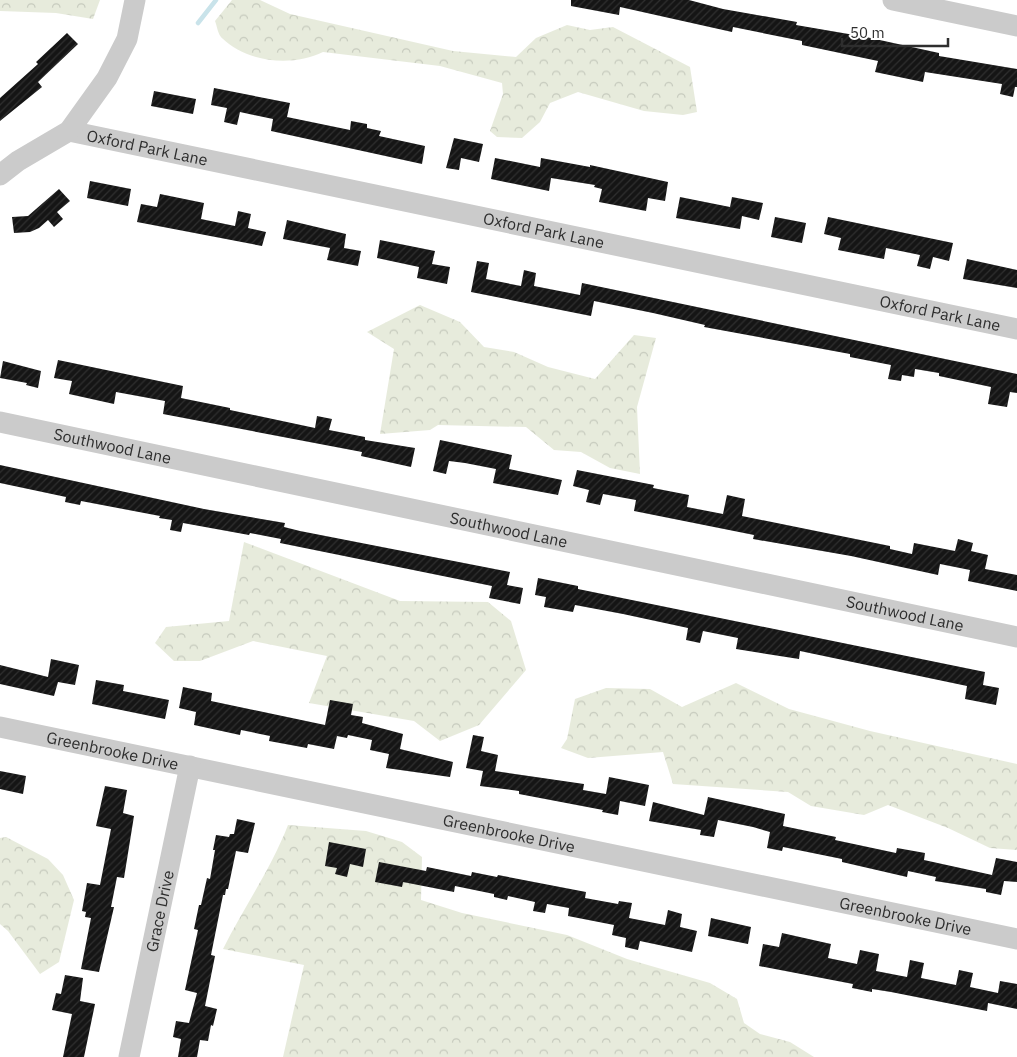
<svg xmlns="http://www.w3.org/2000/svg" width="1017" height="1057" font-family="'IBM Plex Sans',sans-serif">
<style>
.forest{fill:url(#forest-crowns)}
.lines{fill:none;stroke-linecap:round;stroke-linejoin:round}
.stream{stroke:#c9e3ea;stroke-width:4.5}
.building{fill:url(#building-hatch)}
.minor{stroke:#cbcbcb;stroke-width:21}
.labels{text-anchor:middle;stroke-width:5;stroke-linejoin:round;paint-order:stroke}
.street-label{font-size:16px;fill:#2e2e2e;stroke:#fff}
</style>
<defs>
<pattern id="forest-crowns" width="20" height="18" patternUnits="userSpaceOnUse" patternTransform="scale(1.25)"><rect width="20" height="18" fill="#e7ebdc"/><path d="M2 6a3 3 0 1 1 6 0M12 15a3 3 0 1 1 6 0" fill="none" stroke="#c6cabd"/></pattern>
<pattern id="building-hatch" width="6" height="6" patternUnits="userSpaceOnUse" patternTransform="scale(1.25)"><rect width="6" height="6" fill="#151515"/><path d="M-1 1l2-2M0 6l6-6M5 7l2-2" fill="none" stroke="#2f2f2f"/></pattern>
</defs>
<rect width="100%" height="100%" fill="#fff"/>
<path class="forest" d="M0 0H100L93 19 56 13 0 11Z
M232 0H260L290 14 453 51 516 57 536 38 567 25 590 30 613 27 690 67 697 112 683 115 644 111 578 92 550 103 540 122 522 138 497 137 490 131 503 94 502 83 440 66 323 52C293 67 247 63 222 38 218 35 217 26 215 21Z
M420 305 460 322 484 347 514 352 548 367 595 379 634 335 656 338 637 407 640 474 610 468 581 452 554 450 526 427 438 425 430 430 380 434 394 349 367 332Z
M244 542 400 601 488 602 511 621 526 670 479 725 440 741 414 721 309 703 327 656 253 641 200 661H174L155 643 166 627 229 621Z
M736 683 789 709 870 731 1017 764V850L990 848 948 828 888 805 864 815 811 806 788 792 673 784 663 752 588 758 561 748 567 739 575 699 606 688 650 689 682 707Z
M288 825 366 831 402 842 422 857 421 900 462 913 567 935 627 959 710 983 737 999 744 1023 760 1034 790 1042 814 1057H283L304 965 223 949C244 907 271 869 288 825Z
M6 837 48 859 63 875 74 900 59 962 40 974 8 931 0 924V838Z"/>
<g class="lines">
<path class="stream" d="M198 23 216 0"/>
</g>
<path class="building" d="M571 0H689L723 9 797 22 796 25 866 37 939 53V56L1017 69V87H1015L1013 97 1000 94 1002 84 925 72 923 82 875 72 878 61 802 45V41L733 27 732 32 620 7 619 15 571 6Z
M67 33 78 44 38 82 42 87 0 121V98L38 64 36 62Z
M214 88 290 103 287 117 350 130 351 121 367 124V128L381 131 379 136 425 146 422 164 271 131 273 119 240 112 237 125 224 122 227 108 211 105Z
M154 91 196 99 193 114 151 106Z
M454 138 483 144 479 162 461 158 459 170 446 168Z
M495 158 540 167 541 158 590 167V165L668 182 665 201 648 198 646 211 599 202 602 189 594 187 595 185 551 178 549 191 491 179Z
M90 181 131 189 128 206 87 198Z
M59 189 70 201 57 212 63 219 54 227 48 220 39 228 30 232 14 233 12 217 28 216Z
M160 194 204 203 201 219 235 226 238 211 251 214 248 228 266 232 262 246 137 222 141 204 157 207Z
M680 197 730 207 732 197 763 203 759 220 742 216 740 229 676 218Z
M775 217 806 223 802 243 771 237Z
M828 217 953 243 949 261 933 257 930 269 917 266 920 255 886 248 884 259 838 250 841 238 824 234Z
M287 220 346 234 344 248 361 251 358 266 327 260 330 248 283 239Z
M380 240 435 251 432 264 450 267 447 284 417 278 419 267 377 258Z
M967 259 1017 270V288L963 279Z
M477 261 489 263 486 279 521 286 524 270 536 273 534 286 580 295 582 283 1017 374V393L1010 392 1007 407 988 404 991 387 939 376V373L915 369 914 377 902 375 901 381 888 379 891 365 850 357V354L704 327 705 325 653 313 594 301 591 316 471 292Z
M58 360 183 386 181 398 230 408V410L315 428 317 416 332 419 329 430 365 437V440L415 448 411 467 361 456 362 452 163 414 165 401 116 392 114 404 69 394 72 381 54 378Z
M3 361 41 371 38 388 26 385 27 383 0 378Z
M440 440 512 455 509 469 562 480 558 495 493 483 496 469 465 463 449 461 446 474 433 471Z
M0 465 204 509 285 523 284 527 300 531 510 572 507 585 523 588 520 604 489 598 492 586 280 543 281 539 250 533 249 535 183 523 181 532 170 530 172 520 159 518 160 516 81 501 80 505 65 502 66 497 0 483Z
M577 470 654 485 653 488 689 495 687 507 723 514 727 495 745 499 742 516 890 546V549L912 554 914 543 955 551 958 539 973 543 971 551 988 555 985 569 1017 575V591L968 581 970 570 940 564 938 575 851 556 753 539 754 535 634 511 636 500 603 494 600 505 586 502 589 490 573 486Z
M538 578 578 586V589L985 672 983 685 999 688 996 705 965 699 967 686 800 651 799 659 736 649 738 638 703 631 700 643 686 640 688 628 623 614 575 605 573 612 544 607 546 597 535 595Z
M51 659 79 665 75 685 58 682 54 696 0 684V665L48 677Z
M96 680 124 685 123 691 169 700 165 719 92 704Z
M183 687 212 693 211 701 325 725 330 700 353 704 351 715 363 717 362 723 403 734 400 749 453 762 450 777 386 768 389 754 370 750 372 740 348 735 347 738 337 736 334 749 308 744 307 748 269 741 270 736 241 730 240 735 194 725 196 712 179 708Z
M473 735 484 737 481 751 498 755 495 771 584 784 583 790 606 794 609 777 649 785 645 806 620 801 618 815 602 812 603 810 519 794V791L480 786 483 771 466 768Z
M0 771 26 776 23 794 0 789Z
M105 786 127 790 123 813 134 816 124 878 117 877 111 907H114L99 972 81 969 91 918 85 917 86 912 82 911 87 883 100 885 111 829 96 826Z
M708 797 785 814 783 826 836 837 835 840 896 853 897 848 925 853 924 860 965 869 992 875 996 858 1017 862V882L1004 881 1001 895 986 892V889L935 881 936 877 908 871 907 877 842 862V859L783 847 782 851 767 848 770 832 753 827 718 820 714 837 700 835 701 830 649 821 653 802 704 815Z
M237 819 255 823 248 853 236 851 228 889H226L225 895H223L211 955 215 956 205 1006 217 1009 213 1026 211 1025 208 1041 200 1040 197 1057H178L181 1039 173 1037 176 1021 189 1023 197 993 185 990 198 930 194 929 199 905H201L207 878 210 879 215 850H213L216 835 229 837 230 834H234Z
M329 842 366 849 363 867 350 864 347 877 335 874 337 868 325 866Z
M379 862 426 871 427 867 471 876 472 872 497 877 498 875 586 892 585 898 618 904 619 901 632 903 629 918 665 925 668 910 682 914 680 927 697 931 692 952 640 941 638 950 625 947 626 938 612 935 614 925 568 916 569 908 547 904 545 913 533 911 535 902 508 896 507 900 494 897V894L455 886 454 892 403 882 402 887 375 882Z
M711 918 751 927 748 944 708 936Z
M782 933 831 944 828 958 857 964 860 950 879 954 876 971 907 977 910 960 924 963 921 978 956 985 959 970 973 973 970 987 998 993 1000 981 1017 984V1009L988 1003 987 1011 891 992 872 989V992L852 988 853 984 759 966 763 944 779 947Z
M65 975 83 978 80 1001 95 1004 84 1057H63L72 1014 52 1010 56 993 61 994Z"/>
<g class="lines">
<g class="minor">
<path d="M893 0 1017 26"/>
<path id="s1" d="M69 131 1017 329"/>
<path d="M0 175 18 161 69 131 107 78 127 39 135 0"/>
<path id="s2" d="M0 422 1017 637"/>
<path id="s3" d="M0 727 1017 939"/>
<path id="s4" d="M129 1057 190 766"/>
</g>
</g>
<g class="labels">
<g class="street-label">
<text dy="6" stroke="none"><textPath href="#s1" startOffset="80">Oxford Park Lane</textPath></text>
<text dy="6" stroke="none"><textPath href="#s1" startOffset="485">Oxford Park Lane</textPath></text>
<text dy="6" stroke="none"><textPath href="#s1" startOffset="890">Oxford Park Lane</textPath></text>
<text dy="6" stroke="none"><textPath href="#s2" startOffset="115">Southwood Lane</textPath></text>
<text dy="6" stroke="none"><textPath href="#s2" startOffset="520">Southwood Lane</textPath></text>
<text dy="6" stroke="none"><textPath href="#s2" startOffset="925">Southwood Lane</textPath></text>
<text dy="6" stroke="none"><textPath href="#s3" startOffset="115">Greenbrooke Drive</textPath></text>
<text dy="6" stroke="none"><textPath href="#s3" startOffset="520">Greenbrooke Drive</textPath></text>
<text dy="6" stroke="none"><textPath href="#s4" startOffset="149">Grace Drive</textPath></text>
<text dy="6" stroke="none"><textPath href="#s3" startOffset="925">Greenbrooke Drive</textPath></text>
</g>
</g>
<path d="M842 38v8h106v-8" fill="none" stroke="#2e2e2e" stroke-width="2.5"/>
<text x="850" y="38" font-size="15" fill="#2e2e2e" stroke="#ffffff" stroke-width="4" paint-order="stroke">50 m</text>
</svg>
